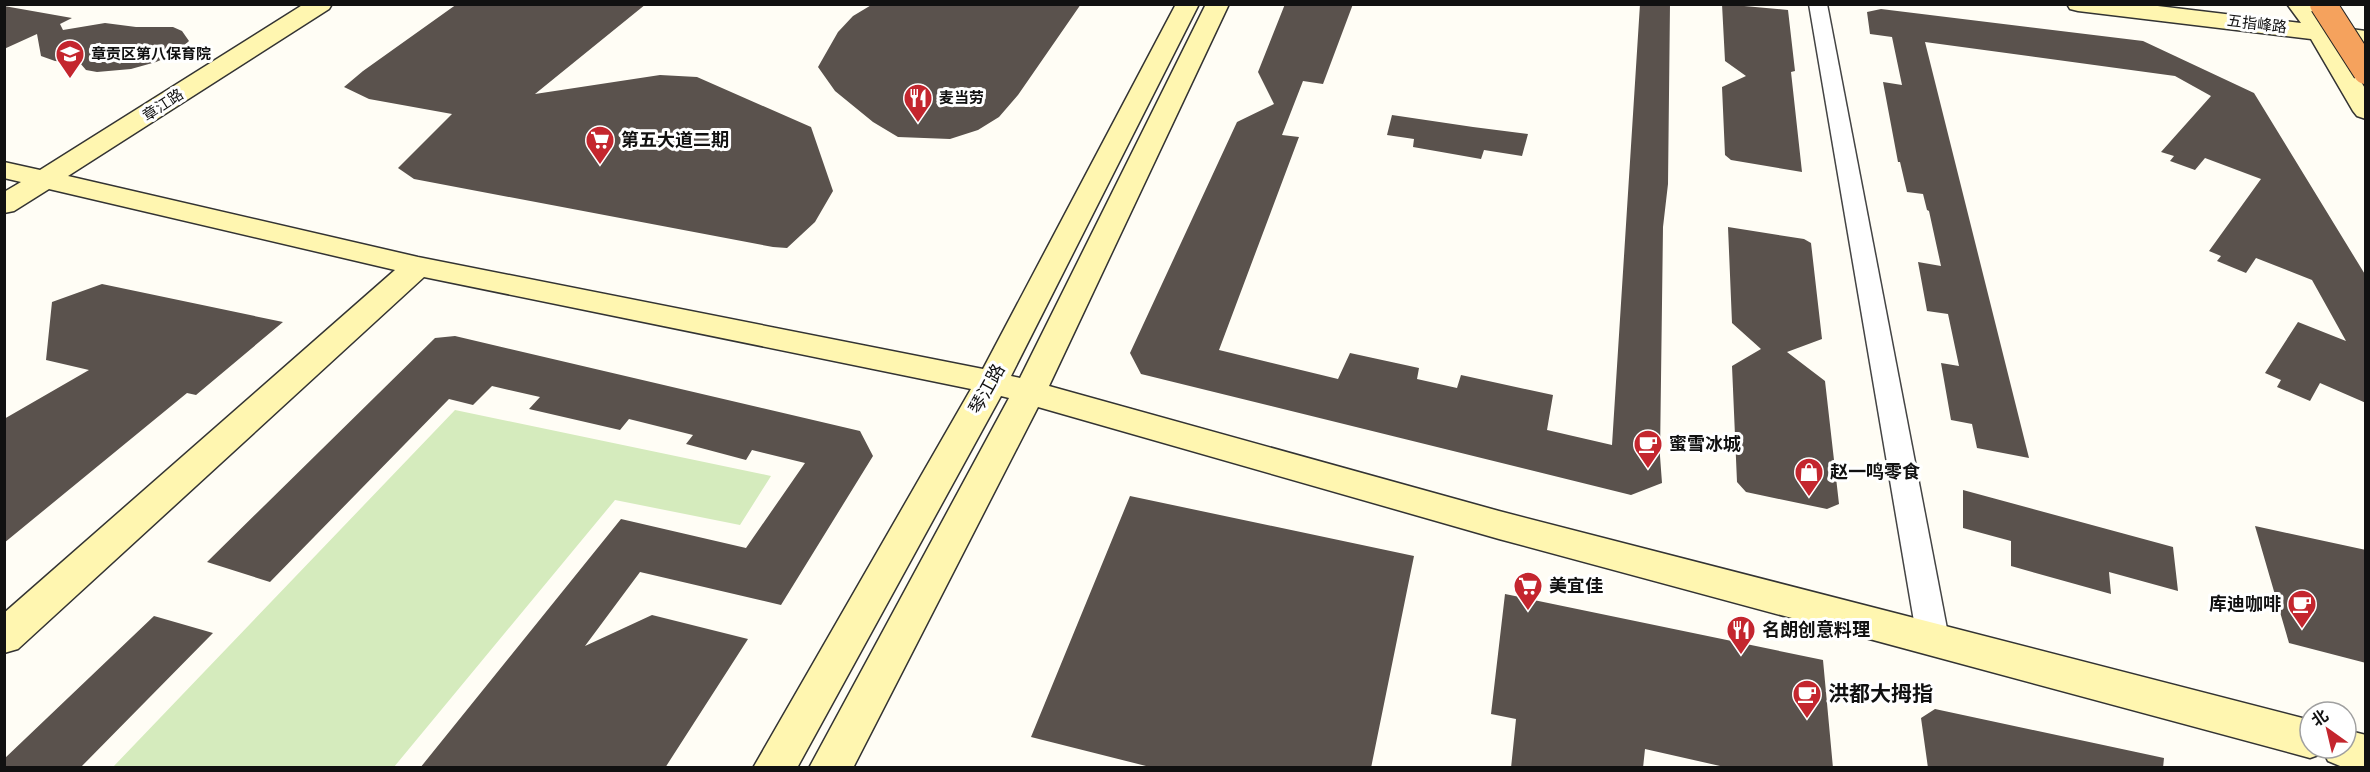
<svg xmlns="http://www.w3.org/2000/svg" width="2370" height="772" font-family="Georgia,'Noto Sans SC',serif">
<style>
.green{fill:#d5ebbd}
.building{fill:#5a524d}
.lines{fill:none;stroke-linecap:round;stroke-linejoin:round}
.street-casing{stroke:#444;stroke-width:3}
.secondary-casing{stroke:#333;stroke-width:3}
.street{fill:#fff;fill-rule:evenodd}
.secondary{fill:#fff6b0;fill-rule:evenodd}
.highway-bridge-casing{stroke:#222;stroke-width:28;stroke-linecap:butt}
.highway-bridge{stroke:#f5a25d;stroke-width:26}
.labels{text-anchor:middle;stroke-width:6;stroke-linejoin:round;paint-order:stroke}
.far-street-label{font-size:15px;fill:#111;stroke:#fff}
.far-poi-label{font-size:15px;font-weight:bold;fill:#111;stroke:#fff;text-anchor:start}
.poi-label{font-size:18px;font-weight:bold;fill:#111;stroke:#fff;text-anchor:start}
.street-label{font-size:18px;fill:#111;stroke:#fff}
.near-poi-label{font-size:21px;font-weight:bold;fill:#111;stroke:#fff;text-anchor:start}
</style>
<rect width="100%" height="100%" fill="#fffdf5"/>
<path class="green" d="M455 410 771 476 740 525 615 500 394 767H113Z"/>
<path class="building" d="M457 4H646L535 94 660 75 697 77 811 127 833 191 815 222 787 248 773 247 414 179 398 168 452 114 369 99 344 87 363 71Z
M873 4H1081L1018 95 999 117 978 130 950 139 898 137 873 122 835 91 818 67 838 32 853 16Z
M1285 4H1353L1323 84 1303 81 1282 135 1299 137 1219 350 1338 379 1350 353 1419 368 1417 379 1457 388 1461 375 1553 395 1547 430 1612 445 1640 4H1670L1668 184 1663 227 1660 456 1662 483 1631 495 1141 374 1130 353 1237 122 1274 104 1258 72Z
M1722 4 1788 10 1795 71 1791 72 1802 172 1731 160 1725 155 1722 87 1746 76 1725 61Z
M4 6 72 18 60 24 63 30 105 23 136 27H173L182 31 189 41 175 54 156 62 131 69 97 72 86 70 80 63 55 61 41 56 37 34 4 49Z
M1881 9 2143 41 2254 93 2366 276V403L2320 383 2310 401 2277 387 2281 380 2265 373 2298 322 2346 341 2312 280 2256 258 2246 273 2217 261 2221 256 2209 251 2261 179 2205 158 2195 170 2170 161 2174 156 2161 152 2211 96 2175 76 1925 42 2029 458 1977 448 1972 424 1951 420 1941 363 1959 366 1948 314 1927 311 1918 262 1941 266 1929 211 1927 210 1923 194 1907 192 1900 162H1898L1883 82 1902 85 1892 37 1870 34 1867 12Z
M1392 115 1473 127 1528 134 1522 156 1484 150 1481 159 1413 147 1414 139 1387 135Z
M1728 227 1804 239 1811 243 1822 339 1787 352 1825 381 1839 504 1827 509 1746 492 1737 482 1732 366 1761 349 1732 323Z
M102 284 283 322 196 395 187 393 4 543V419L89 370 46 360 52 302Z
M455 336 860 431 873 456 781 605 640 572 585 646 652 615 748 639 665 768H420L621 519 746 548 805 463 752 450 746 460 686 444 693 435 629 419 620 430 529 409 540 397 492 386 473 405 449 399 270 582 207 562 435 338Z
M1963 490 2173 547 2178 591 2109 572 2111 594 2011 566V541L1963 528Z
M1130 496 1414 556 1371 768H1154L1031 737Z
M2255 526 2366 550V663L2289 643Z
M1505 594 1823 660 1833 768H1729L1645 749 1643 768H1511L1516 719 1491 714Z
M154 616 213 633 80 768H4V759Z
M1935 709 2164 758 2163 768H1928L1921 718Z"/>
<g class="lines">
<g class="street-casing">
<path id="street" d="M1809 4H1827L1949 639 1944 649 1933 653 1922 649 1917 639Z"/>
</g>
<g class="secondary-casing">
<path id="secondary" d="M304 4H332L329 9 68 176 418 257 983 369 1176 4H1199L1011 376 1020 378 1206 4H1229L1049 386 1499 511 2310 720V748H2346V730L2366 735V768H2345L2328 761 2324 753 2310 758 1499 539 1038 407 853 768H809L1009 398 1001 396 797 768H753L971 389 424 277 18 649 4 653V613L395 270 49 189 14 211 4 213V192L21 182 4 178V162L40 170Z
M2067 4H2141L2301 23 2287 4H2311L2327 26 2366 31V45L2337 42 2366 90V119L2357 116 2353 111 2311 39 2078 11 2070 9Z"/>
</g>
<use href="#street" class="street"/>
<use href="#secondary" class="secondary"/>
<g class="highway-bridge-casing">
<path id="highway-bridge" d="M2323 4 2366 71"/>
</g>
<use href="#highway-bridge" class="highway-bridge"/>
</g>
<defs>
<g id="school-pin" transform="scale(1.5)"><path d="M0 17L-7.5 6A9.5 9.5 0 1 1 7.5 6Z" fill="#c4262e" stroke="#fff"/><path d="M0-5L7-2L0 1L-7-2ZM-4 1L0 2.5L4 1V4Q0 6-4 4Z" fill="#fff"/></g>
<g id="restaurant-pin" transform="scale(1.5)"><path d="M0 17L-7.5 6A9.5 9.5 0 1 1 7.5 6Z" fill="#c4262e" stroke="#fff"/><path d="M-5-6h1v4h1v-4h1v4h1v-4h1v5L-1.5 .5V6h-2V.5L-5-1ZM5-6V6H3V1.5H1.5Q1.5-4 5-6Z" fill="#fff"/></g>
<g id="supermarket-pin" transform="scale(1.5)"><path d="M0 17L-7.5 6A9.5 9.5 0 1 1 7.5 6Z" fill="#c4262e" stroke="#fff"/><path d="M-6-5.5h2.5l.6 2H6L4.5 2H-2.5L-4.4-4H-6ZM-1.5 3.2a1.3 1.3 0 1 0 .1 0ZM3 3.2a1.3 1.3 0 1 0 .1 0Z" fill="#fff"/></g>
<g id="cafe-pin" transform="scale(1.5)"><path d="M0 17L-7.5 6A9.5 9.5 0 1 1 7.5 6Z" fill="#c4262e" stroke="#fff"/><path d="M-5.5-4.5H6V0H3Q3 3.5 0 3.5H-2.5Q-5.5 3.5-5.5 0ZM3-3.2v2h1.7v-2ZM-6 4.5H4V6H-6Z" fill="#fff"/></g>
<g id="shop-pin" transform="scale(1.5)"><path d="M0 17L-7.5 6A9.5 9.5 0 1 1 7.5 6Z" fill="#c4262e" stroke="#fff"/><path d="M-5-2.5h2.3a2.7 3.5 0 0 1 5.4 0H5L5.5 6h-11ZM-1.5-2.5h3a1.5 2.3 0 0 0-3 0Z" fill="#fff"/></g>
</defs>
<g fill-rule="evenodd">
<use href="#school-pin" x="70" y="54"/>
<use href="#restaurant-pin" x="918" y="98"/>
<use href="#supermarket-pin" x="600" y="140"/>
<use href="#cafe-pin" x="1648" y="444"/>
<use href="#shop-pin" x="1809" y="472"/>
<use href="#supermarket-pin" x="1528" y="586"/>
<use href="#cafe-pin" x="2302" y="604"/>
<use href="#restaurant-pin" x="1741" y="630"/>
<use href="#cafe-pin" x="1807" y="694"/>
</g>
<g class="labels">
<g class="far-street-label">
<text transform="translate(2257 24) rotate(7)" y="5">五指峰路</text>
<text transform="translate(163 105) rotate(-33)" y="5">章江路</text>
</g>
<g class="far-poi-label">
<text x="91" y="59">章贡区第八保育院</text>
<text x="939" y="103">麦当劳</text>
</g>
<g class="poi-label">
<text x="621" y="146">第五大道二期</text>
<text x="1669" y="450">蜜雪冰城</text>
<text x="1830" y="478">赵一鸣零食</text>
<text x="1549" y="592">美宜佳</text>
<text x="2281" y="610" text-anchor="end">库迪咖啡</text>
<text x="1762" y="636">名朗创意料理</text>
</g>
<g class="street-label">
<text transform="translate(987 389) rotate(-61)" y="6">琴江路</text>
</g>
<g class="near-poi-label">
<text x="1828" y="701">洪都大拇指</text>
</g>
</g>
<rect width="2370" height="772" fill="none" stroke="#111111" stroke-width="12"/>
<g transform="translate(2328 730) rotate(326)"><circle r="28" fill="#ffffff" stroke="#a0a0a0" stroke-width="1.5"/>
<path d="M0-4.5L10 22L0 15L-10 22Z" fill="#c4262e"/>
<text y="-9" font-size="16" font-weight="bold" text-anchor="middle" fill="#111111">北</text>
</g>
</svg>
